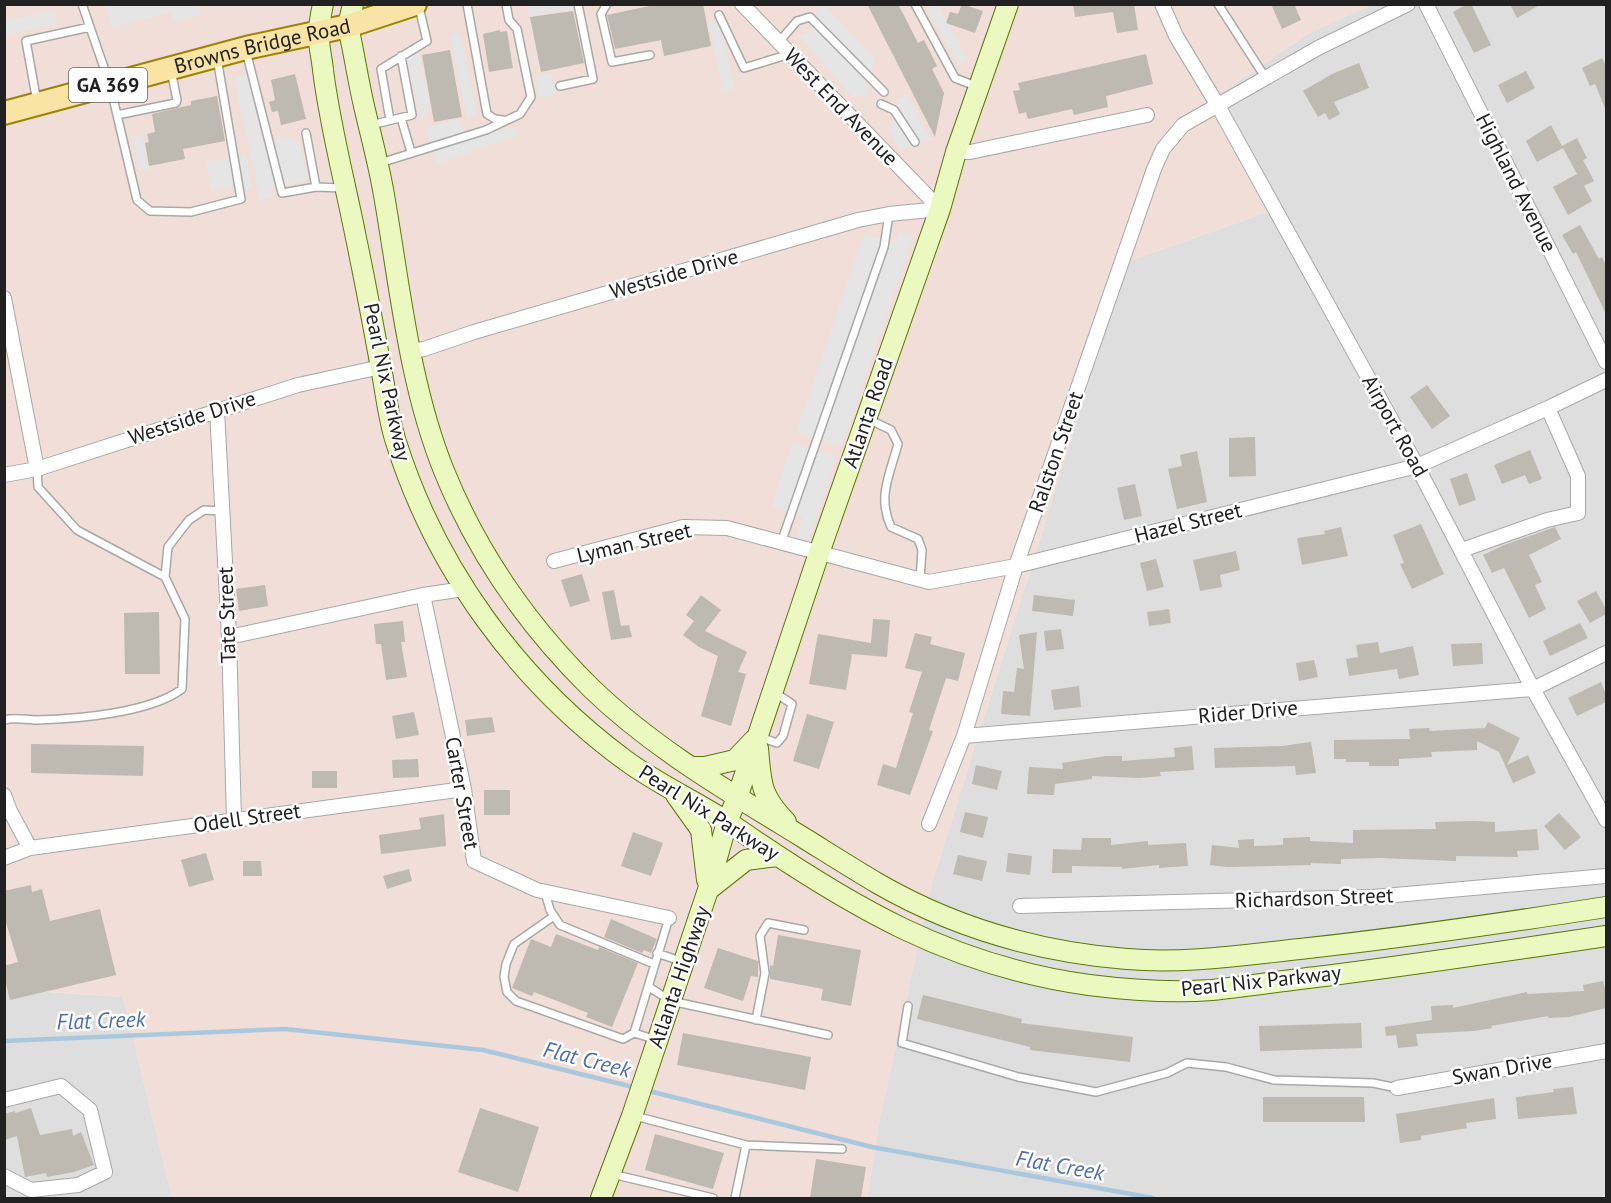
<svg xmlns="http://www.w3.org/2000/svg" width="1611" height="1203" font-family="'PT Sans',sans-serif">
<style>
.residential{fill:#dfdede}
.commercial{fill:#f1ded9}
.parking{fill:#e5e5e5}
.lines{fill:none;stroke-linecap:round;stroke-linejoin:round}
.stream{stroke:#aac8dd;stroke-width:4.5}
.building{fill:#beb9b1}
.service-casing{stroke:#a8a8a8;stroke-width:10}
.minor-casing{stroke:#a8a8a8;stroke-width:16}
.secondary-casing{stroke:#587808;stroke-width:22}
.primary-casing{stroke:#9a8404;stroke-width:26}
.service{stroke:#fff;stroke-width:7}
.minor{stroke:#fff;stroke-width:14}
.secondary{stroke:#ebf8bf;stroke-width:20}
.primary{stroke:#fae4a5;stroke-width:22}
.labels{text-anchor:middle;stroke-width:5;stroke-linejoin:round;paint-order:stroke}
.shield{fill:#fff;stroke:#646464;stroke-width:1.5}
.shield-label{font-size:20px;font-weight:bold;fill:#212121}
.street-label{font-size:21px;fill:#212121;stroke:#fff}
.water-label{font-size:22px;font-style:italic;fill:#4f6eb0;stroke:#fff}
</style>
<rect width="100%" height="100%" fill="#f1f0e8"/>
<path class="residential" d="M1371 5H1606V1198H867L880 1118 932 883 1127 262 1276 209 1221 93 1308 34Z
M4 989 123 997 172 1198H5Z"/>
<path class="commercial" d="M4 5H1371L1308 34 1221 93 1276 209 1127 262 932 883 880 1118 867 1198H172L123 997 5 989Z"/>
<path class="parking" d="M105 5H198L201 15 174 22 171 12 112 28Z
M527 5H572L573 8 530 17Z
M820 5H825L874 58 868 94 853 97 798 35 811 32Z
M925 5H938L968 60 958 65Z
M54 11 57 24 5 35V21Z
M709 22H720L734 89 723 91Z
M460 33 477 116 467 118 450 35Z
M419 53 431 106 421 121 406 56Z
M551 73 556 95 540 98 535 76Z
M248 74 263 143 287 138 300 142 308 180 272 187 274 197 260 200 234 77Z
M907 94 931 140 900 151 887 126 904 115 896 100Z
M459 119 466 141 513 126 519 135 437 164 425 128Z
M142 135 149 169 139 171 132 137Z
M246 155 252 188 242 191 241 185 211 191 206 162Z
M899 232 913 236 841 446 797 431 864 234 895 244Z
M792 443 836 457 808 542 796 538 803 517 772 506Z"/>
<g class="lines">
<path class="stream" d="M4 1041 285 1029 483 1050 637 1088
M645 1090 872 1147 1153 1198"/>
</g>
<path class="building" d="M659 4H703L711 46 664 56 661 40 615 49 607 15Z
M867 4H898L918 43 924 40 937 66 932 69 944 93 935 137Z
M962 4 983 11 975 33 946 23 950 12 958 14Z
M1073 4H1134L1138 30 1117 33 1113 12 1075 17Z
M1271 4H1294L1301 20 1282 29Z
M1467 4H1471L1491 45 1474 53 1453 12Z
M1510 4H1541L1517 18Z
M573 11 584 63 541 72 530 17Z
M500 30V32L507 31 513 68 489 72 483 34Z
M450 50 462 117 434 122 422 55Z
M1146 54 1153 84 1106 96 1108 107 1074 115 1072 109 1028 119 1026 112 1019 114 1013 91 1020 90 1018 83Z
M1602 58 1606 66V111L1595 84 1590 86 1582 68Z
M1359 63 1369 88 1334 102 1340 114 1329 120 1325 113 1318 117 1303 91 1332 74Z
M1526 71 1535 88 1507 103 1498 85Z
M295 74 306 119 281 125 278 111 272 112 269 102 275 100 271 80Z
M217 96 225 141 183 149 185 159 149 166 145 143 149 142 147 134 155 132 152 114 191 105V101Z
M1551 125 1562 146 1577 138 1587 158 1583 160 1594 181 1584 186 1592 201 1568 215 1553 187 1577 174 1563 148 1537 162 1526 141Z
M1580 225 1599 259 1602 257 1606 266V314L1576 252 1573 254 1562 235Z
M1427 385 1450 416 1432 429 1410 397Z
M1255 437 1256 476 1229 477V438Z
M1530 450 1542 479 1529 484 1525 475 1502 484 1494 465Z
M1197 451 1207 502 1177 509 1168 469 1182 466 1180 455Z
M1467 473 1476 500 1459 506 1450 479Z
M1135 484 1142 516 1124 520 1117 488Z
M1421 524 1444 574 1412 589 1400 564 1404 563 1393 535Z
M1341 527 1348 556 1302 565 1297 538 1325 534 1324 531Z
M1555 527 1561 539 1529 555 1542 582 1535 585 1546 609 1529 618 1504 568 1492 573 1483 555 1504 545Z
M1236 551 1240 570 1220 575 1222 587 1200 591 1193 560Z
M1156 559 1164 587 1147 591 1140 563Z
M582 574 590 601 570 607 561 580Z
M265 585 268 606 239 611 236 589Z
M614 590 621 626 629 625 632 637 611 640 602 592Z
M1596 591 1606 609V614L1590 623 1577 601Z
M701 595 721 610 705 631 747 652 738 672 746 674 731 726 701 716 718 656 699 647 683 635 694 621 686 615Z
M1034 595 1075 600 1073 616 1032 611Z
M1169 609 1171 623 1149 626 1147 612Z
M159 612 160 674H125L124 613Z
M873 619 890 620 887 657 852 654 846 690 809 684 818 634 871 643Z
M403 621 405 642H401L407 677 386 680 381 644H376L374 624Z
M1580 623 1588 638 1550 656 1543 641Z
M1061 629 1064 649 1046 651 1044 631Z
M1037 632 1030 716 1001 714 1003 691 1014 692 1017 668 1024 669 1019 635Z
M915 633 932 637 930 644 965 653 958 681 946 678 929 730 933 731 910 795 877 785 883 764 896 768 913 713 909 712 922 672 905 668Z
M1378 642 1380 653 1413 646 1419 675 1399 679 1397 669 1349 676 1346 659 1358 657 1356 645Z
M1482 643 1483 664 1453 666 1451 644Z
M1314 660 1318 677 1299 681 1296 663Z
M1601 682 1606 694V702L1577 716 1568 698Z
M1079 686 1081 707 1054 710 1051 690Z
M414 712 419 735 396 739 392 716Z
M807 714 834 722 819 769 793 761Z
M492 717 495 732 467 736 465 720Z
M1488 722 1520 738 1507 765 1528 755 1536 773 1513 783 1499 752 1477 741V750L1431 752 1432 757 1399 759V766H1369V762H1346V759H1334V740L1410 739 1409 729 1429 728 1430 731 1485 728Z
M1311 742 1316 773 1296 775 1295 766 1215 768 1214 748 1282 746Z
M31 744 144 746 143 776 31 773Z
M1192 746 1194 770 1160 772 1161 776 1140 778 1092 776V779L1055 784 1054 795 1027 794 1029 767 1063 769 1062 763 1106 756H1122V761L1175 757 1174 748Z
M418 759 419 777 393 778 392 760Z
M976 765 1002 771 997 790 972 784Z
M312 771H337V788H312Z
M484 790H510V815H484Z
M965 812 988 817 983 838 960 832Z
M1559 813 1581 837 1565 850 1544 826Z
M444 814 446 846 381 854 379 835 421 829 419 818Z
M1475 821 1495 822V832L1537 829 1539 850 1517 851 1518 857 1456 856V861L1379 858 1341 859V864L1311 863V865L1227 867 1210 865 1212 845 1239 848 1238 840 1254 839V846L1283 845V838L1310 837V841L1353 843V830L1436 829 1435 822Z
M633 832 663 843 651 876 621 866Z
M1082 838H1111V845L1148 841V845L1186 843 1188 866 1159 868V865L1122 869V867L1072 866V873H1052L1053 849 1081 850Z
M206 853 214 880 189 887 181 860Z
M1008 853 1032 856 1030 875 1006 872Z
M958 855 987 861 982 881 953 874Z
M243 861H261L262 876H243Z
M409 869 412 881 387 889 383 876Z
M31 885 32 892 42 889 50 921 100 909 116 975 10 1000 4 976V966L18 962 4 916V891Z
M611 919 657 939 651 953 644 950 642 953 604 937Z
M556 934 598 950 599 947 638 963 612 1027 586 1017 588 1013 534 992 532 996 512 988 531 939 551 947Z
M778 935 861 950 851 1006 821 1000 823 989 770 979V965L773 966Z
M718 948 758 961V977L751 976 743 1001 704 988Z
M1603 981 1606 992V1008L1569 1017 1548 1018V1016L1491 1026 1492 1028 1474 1031 1416 1034 1418 1046 1398 1048 1396 1035 1386 1036 1385 1027 1432 1020 1431 1006 1453 1005V1008L1527 992V994L1584 991 1583 985Z
M923 995 1022 1019 1021 1023 1133 1037 1130 1062 1030 1050V1047L917 1019Z
M1361 1023 1362 1048 1260 1051 1259 1026Z
M683 1033 811 1057 805 1090 677 1065Z
M1573 1087 1577 1114 1518 1119 1516 1097 1554 1092 1553 1089Z
M1263 1097H1364L1365 1122H1263Z
M1494 1098 1496 1119 1466 1123 1467 1128 1421 1136V1140L1400 1143 1396 1114Z
M31 1108 40 1135 72 1129 73 1136 81 1132 94 1165 74 1172 47 1177 46 1173 25 1177 17 1136 4 1140V1114L15 1111V1113Z
M480 1108 539 1127 518 1192 458 1172Z
M655 1134 724 1153 713 1189 645 1170Z
M816 1159 866 1167 861 1198H810Z"/>
<g class="lines">
<g class="service-casing">
<path id="service" d="M82 4 110 85 137 200 150 211 191 212 241 199 217 58
M467 4 487 114 495 119 503 120
M607 4 601 14 612 62 650 55
M915 4 955 78 978 87
M1218 4 1265 77
M719 15 744 68 790 54
M778 43 797 21 810 17 884 92
M246 51 282 193 316 187 343 188
M560 86 593 79 578 4
M37 102 26 41 90 27
M881 104 894 110 915 142
M117 115 176 103 177 100 171 70
M401 118 411 152
M390 120 381 69 427 41 419 7
M371 125 412 115 401 56
M306 133 316 187
M380 163 486 130 520 114 531 97 517 29 509 20 506 4
M868 419 891 430 898 444C890 474 877 497 891 527L918 539 922 550 920 579
M781 543 884 247 889 214
M165 577 168 547 189 520 204 510 222 511
M4 720C16 717 26 720 37 720 77 719 150 713 182 689L185 619 165 577 77 530 38 487 37 469
M760 737 777 743 783 736 792 704 774 692
M545 892 550 910 560 925 654 964
M554 916 514 944 506 964 504 977 507 992 516 1001 623 1039 634 1033
M657 953 683 962
M649 987 671 1001 828 1035
M908 1006 902 1043 1018 1077 1096 1092 1167 1073 1187 1063 1226 1067 1274 1080 1373 1083 1397 1088
M756 1020 765 973 760 936 768 923 804 930
M657 1040 634 1033 669 918
M635 1116 746 1145 842 1149
M612 1174 713 1198
M735 1198 746 1145"/>
</g>
<g class="minor-casing">
<path id="minor" d="M742 4 940 209
M1162 4 1176 36 1217 104 1417 466 1533 689 1606 820
M1426 4 1606 362
M956 152H970L1147 115
M4 298 37 469
M410 351 424 349 474 332 858 220 889 214 940 209
M217 410 229 637 234 820
M4 475 37 469 298 385 381 367
M1462 550 1547 520 1578 513V476L1548 408
M554 561 683 527 727 528 929 582 1016 566 1417 466 1548 408 1606 380
M423 595 464 789 474 861 537 890 669 918
M229 637 423 595 464 589
M964 736 1533 689 1606 653
M4 795 10 811 30 848
M929 824 964 736 1016 566 1154 169 1163 149 1183 125 1318 48 1408 4
M4 858 30 848 464 789
M1020 906 1373 897 1606 876
M1397 1088 1606 1051
M4 1100 61 1086 90 1110 105 1172 78 1185 31 1190 4 1176"/>
</g>
<g class="secondary-casing">
<path id="secondary" d="M323 4C321 14 319 23 319 33 318 45 322 58 323 70 330 127 345 182 356 238 365 281 373 324 381 368 386 392 388 418 396 442 436 569 518 681 625 760 660 786 702 804 738 829 851 907 951 966 1089 985 1129 990 1172 993 1212 990 1250 986 1287 980 1325 976 1419 964 1513 950 1606 936
M353 4 348 26C354 53 358 80 364 106 371 136 379 165 384 195 400 287 409 384 444 471 477 552 528 626 591 688 652 747 727 791 799 835 825 851 850 867 877 883 953 927 1039 952 1127 959 1184 964 1243 955 1300 949 1402 938 1504 923 1606 907
M758 748C761 783 760 795 786 822
M691 767H705L735 760 754 740
M676 795 701 830 707 880
M708 890 746 860 777 856
M601 1198 632 1116 708 890 727 822 737 798 819 553 940 209 956 152 1008 4"/>
</g>
<g class="primary-casing">
<g id="primary">
<path id="s1" d="M4 113 246 48 348 26 415 4"/>
</g>
</g>
<use href="#service" class="service"/>
<use href="#minor" class="minor"/>
<use href="#secondary" class="secondary"/>
<use href="#primary" class="primary"/>
</g>
<g class="labels">
<rect class="shield" x="69" y="68" width="78" height="34" rx="4.5"/>
<g class="shield-label">
<text x="108" y="92">GA 369</text>
</g>
<g class="street-label">
<text dy="7" stroke="none"><textPath href="#s1" startOffset="267">Browns Bridge Road</textPath></text>
<text transform="translate(841 107) rotate(46)" y="7">West End Avenue</text>
<text transform="translate(1516 183) rotate(63)" y="7">Highland Avenue</text>
<text transform="translate(674 274) rotate(-16)" y="7">Westside Drive</text>
<text transform="translate(387 382) rotate(78)" y="7">Pearl Nix Parkway</text>
<text transform="translate(868 413) rotate(-71)" y="7">Atlanta Road</text>
<text transform="translate(192 418) rotate(-18)" y="7">Westside Drive</text>
<text transform="translate(1395 426) rotate(61)" y="7">Airport Road</text>
<text transform="translate(1056 452) rotate(-71)" y="7">Ralston Street</text>
<text transform="translate(1188 523) rotate(-14)" y="7">Hazel Street</text>
<text transform="translate(634 543) rotate(-13)" y="7">Lyman Street</text>
<text transform="translate(227 615) rotate(-92)" y="7">Tate Street</text>
<text transform="translate(1248 712) rotate(-5)" y="7">Rider Drive</text>
<text transform="translate(462 793) rotate(80)" y="7">Carter Street</text>
<text transform="translate(709 813) rotate(32)" y="7">Pearl Nix Parkway</text>
<text transform="translate(247 818) rotate(-8)" y="7">Odell Street</text>
<text transform="translate(1314 898) rotate(-2)" y="7">Richardson Street</text>
<text transform="translate(679 977) rotate(-71)" y="7">Atlanta Highway</text>
<text transform="translate(1261 981) rotate(-6)" y="7">Pearl Nix Parkway</text>
<text transform="translate(1502 1069) rotate(-10)" y="7">Swan Drive</text>
</g>
<g class="water-label">
<text transform="translate(101 1020) rotate(-2)" y="8">Flat Creek</text>
<text transform="translate(587 1059) rotate(14)" y="8">Flat Creek</text>
<text transform="translate(1060 1165) rotate(10)" y="8">Flat Creek</text>
</g>
</g>
<rect width="1611" height="1203" fill="none" stroke="#212121" stroke-width="12"/>
</svg>
